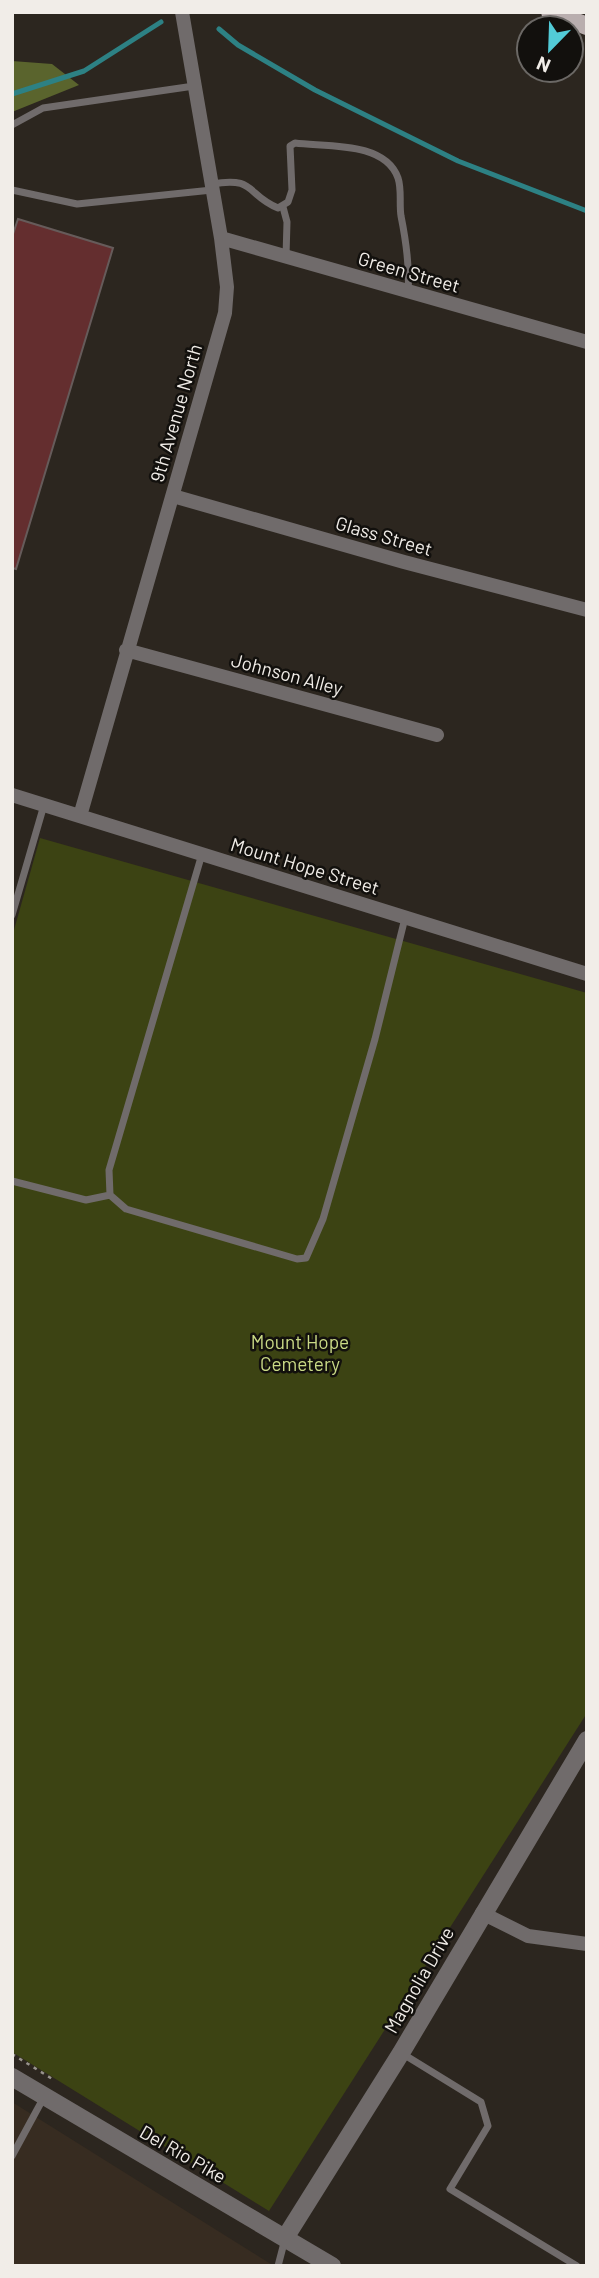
<svg xmlns="http://www.w3.org/2000/svg" width="599" height="2278" font-family="Barlow,sans-serif">
<style>
.built{fill:#372c21}
.green{fill:#3c4313}
.forest{fill:#5a642d}
.lines{fill:none;stroke-linecap:round;stroke-linejoin:round}
.stream{stroke:#2d8184;stroke-width:5}
.building{fill:#642e2f;stroke:#665b5a;stroke-width:2}
.path{stroke:#98938d;stroke-width:2.5;stroke-dasharray:3.5 5;stroke-linecap:butt}
.service{stroke:#706b6b;stroke-width:7}
.minor{stroke:#706b6b;stroke-width:14}
.tertiary{stroke:#706b6b;stroke-width:18}
.primary{stroke:#b9aeae;stroke-width:18}
.labels{text-anchor:middle;stroke-width:5;stroke-linejoin:round;paint-order:stroke}
.street-label{font-size:19px;fill:#f1ede8;stroke:#12100d}
.park-label{font-size:19px;fill:#cada86;stroke:#12100d}
</style>
<rect width="100%" height="100%" fill="#2c261f"/>
<path class="built" d="M12 2102 274 2266H12Z"/>
<path class="green" d="M40 838 587 993V1713L269 2211 12 2052V937Z"/>
<path class="forest" d="M12 61 52 64 79 85 12 112Z"/>
<g class="lines">
<path class="stream" d="M219 29 238 45 315 90 458 161 587 211
M12 94 84 71 161 22"/>
</g>
<path class="building" d="M18 219 113 248 16 569 12 568V237Z"/>
<g class="lines">
<path class="path" d="M12 2054 54 2080"/>
<path class="service" d="M12 125 43 108 194 86
M212 184C256 176 246 195 278 208L288 202 292 190 290 146 295 143C326 147 385 141 398 178 402 190 399 204 401 216 406 241 410 266 408 292
M12 190 77 204 212 190
M283 207 287 222 286 256
M202 854 109 1170 110 1195 126 1209 297 1259 306 1258 323 1219 375 1039 405 918
M12 915 44 805
M12 1181 86 1200 110 1195
M403 2054 481 2102 488 2126 450 2189 577 2266
M12 2156 44 2097
M278 2266 285 2239"/>
<path class="minor" d="M221 238 587 342
M173 496 404 562 587 610
M126 650 437 735
M12 795 587 974
M80 816 225 313 227 287 221 238 182 12
M482 1913 528 1936 587 1944"/>
<path class="tertiary" d="M12 2077 332 2266
M285 2238 401 2053 587 1740"/>
<path class="primary" d="M550 12 587 26"/>
</g>
<g class="labels">
<g class="street-label">
<text transform="translate(409 272) rotate(16)" y="7">Green Street</text>
<text transform="translate(176 413) rotate(-74)" y="7">9th Avenue North</text>
<text transform="translate(384 536) rotate(16)" y="7">Glass Street</text>
<text transform="translate(287 674) rotate(15)" y="7">Johnson Alley</text>
<text transform="translate(305 866) rotate(17)" y="7">Mount Hope Street</text>
<text transform="translate(419 1980) rotate(-60)" y="7">Magnolia Drive</text>
<text transform="translate(183 2154) rotate(30)" y="7">Del Rio Pike</text>
</g>
<g class="park-label">
<text x="300" y="1349">Mount Hope<tspan x="300" dy="22">Cemetery</tspan></text>
</g>
</g>
<rect width="599" height="2278" fill="none" stroke="#f1ede8" stroke-width="28"/>
<g transform="translate(550 49) rotate(203)"><circle r="33" fill="#12100d" stroke="#6b6865" stroke-width="2"/>
<path d="M0-5L12 26L0 18L-12 26Z" fill="#52cbd7"/>
<text y="-10" font-size="19" font-weight="bold" text-anchor="middle" fill="#f1ede8">N</text>
</g>
</svg>
